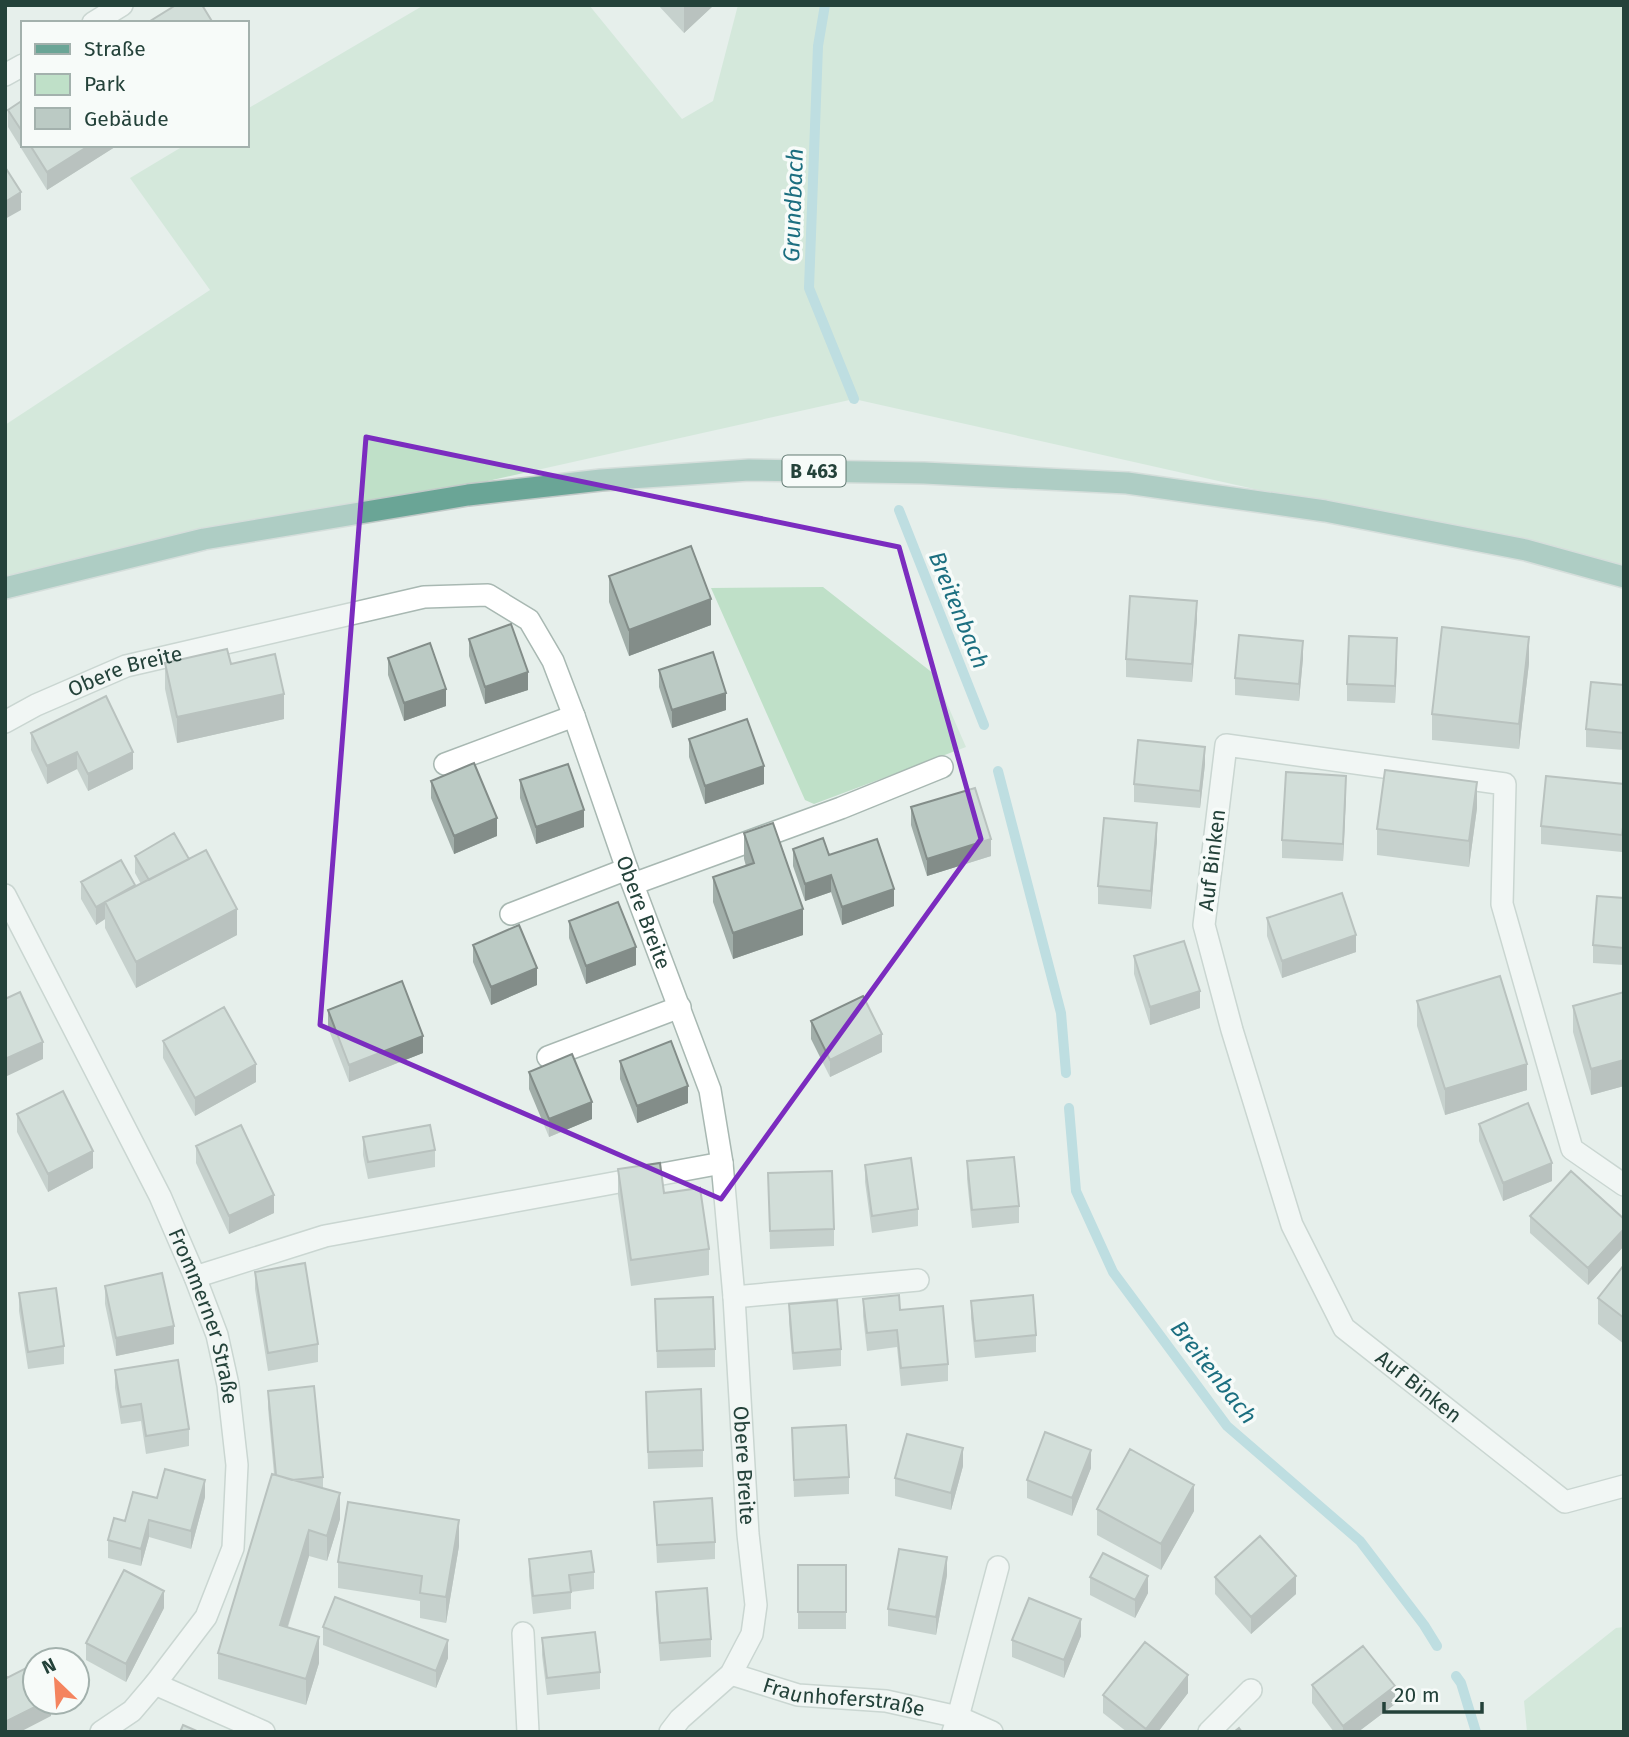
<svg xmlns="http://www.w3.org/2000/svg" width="1629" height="1737" font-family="'Fira Sans',sans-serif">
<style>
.green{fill:#bfe0c8}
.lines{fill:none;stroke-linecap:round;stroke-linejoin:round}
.stream{stroke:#8ec9d4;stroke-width:10}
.minor-casing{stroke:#a8b8b2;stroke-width:24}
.major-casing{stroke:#c2cac8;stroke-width:24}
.minor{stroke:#fff;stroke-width:21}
.major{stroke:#6aa596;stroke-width:21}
.wall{fill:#a1aea9}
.shaded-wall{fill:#838d89}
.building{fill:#bbcac4;stroke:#838d89;stroke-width:2}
.marked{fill:none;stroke:#7b2cbf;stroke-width:5;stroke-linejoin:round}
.labels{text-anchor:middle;stroke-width:7;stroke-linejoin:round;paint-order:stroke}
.shield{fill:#f7fbf9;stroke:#637a73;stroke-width:2}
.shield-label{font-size:19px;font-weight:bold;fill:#24423a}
.street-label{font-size:21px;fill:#24423a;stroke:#f7fbf9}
.water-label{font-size:23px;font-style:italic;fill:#1c6f80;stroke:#f7fbf9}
</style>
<rect width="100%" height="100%" fill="#e6efeb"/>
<path class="green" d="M424 5H589L682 119 713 101 738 5H1624V577L1526 550 854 399 5 589V425L210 290 130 178 185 145H247V109Z
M823 587 934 674 966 747 814 804 805 800 711 588Z
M1624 1627V1732H1527L1524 1701 1616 1628Z"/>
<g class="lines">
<path class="stream" d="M825 5 818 46 809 288 854 399
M899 510 984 725
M998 771 1061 1013 1066 1073
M1069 1108 1076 1191 1113 1272 1227 1426 1360 1541 1424 1625 1437 1646
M1456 1676 1461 1683 1476 1732"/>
<g class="minor-casing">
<g id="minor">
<path d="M93 23 122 5"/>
<path d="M5 75 23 65"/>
<path id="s1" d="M5 722 36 705 126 666 424 597 488 595 529 620 553 661 574 716 627 869 710 1090 722 1163 734 1297 748 1534 756 1605 752 1634 731 1674 680 1719 670 1732"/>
<path d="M445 764 574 716"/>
<path d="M633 884 841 808 942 767"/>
<path id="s2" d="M5 895 160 1196 195 1277 217 1335 228 1385 237 1465 233 1548 206 1617 155 1684 132 1711 101 1732"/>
<path d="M511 914 627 869"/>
<path d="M548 1057 680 1007"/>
<path id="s3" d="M1624 1185 1572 1149 1502 904 1505 784 1226 745 1204 925 1232 1030 1292 1225 1344 1328 1565 1502 1624 1486"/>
<path d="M195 1277 325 1236 722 1163"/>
<path d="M734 1297 918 1280"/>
<path d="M523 1633 528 1732"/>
<path id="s4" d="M731 1674 798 1695 886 1701 958 1717 992 1732"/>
<path d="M155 1684 264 1732"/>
<path d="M953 1732 958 1717 998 1567"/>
<path d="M1209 1732 1251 1690"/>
</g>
</g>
<g class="major-casing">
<path id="major" d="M5 588 204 539 468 495 601 480 749 470 924 473 1127 483 1325 511 1526 550 1624 577"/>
</g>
<use href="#minor" class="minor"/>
<use href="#major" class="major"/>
</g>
<path class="wall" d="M658 5H714L684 33Z
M23 100V145H118L47 190 8 127V110Z
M609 576 711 625 629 656 609 602Z
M1197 619 1192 682 1126 677V659Z
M469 639 528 690 485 704 469 656Z
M1397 656 1395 703 1347 701V684Z
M388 658 446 706 404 721 388 675Z
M1303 658 1299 701 1235 695V678Z
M165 663 284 719 177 743 165 689Z
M1529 663 1519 749 1432 740V714Z
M659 670 726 710 672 728 659 687Z
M1624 685V750L1586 747V729Z
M31 733 133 769 88 791 77 769 47 784 31 750Z
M689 739 764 784 705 804 689 757Z
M1205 764 1200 808 1134 802V784Z
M520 780 584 827 536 844 520 798Z
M431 781 497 836 454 854 431 798Z
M1624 784V836L1622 852 1541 844V826Z
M1346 793 1343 861 1282 858V840Z
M911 807 991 856 927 876 911 825Z
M1477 808 1469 867 1377 855V829Z
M744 833 803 935 733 959 713 902V877L746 866 744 859Z
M1157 840 1151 909 1098 904V886Z
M793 849 829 855 894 906 842 925 831 892 805 901 793 866Z
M135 856 189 859 237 935 136 988 105 928V919L96 925 81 899V882L135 887 141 884 135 873Z
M1624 898V965L1593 963V945Z
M1267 918 1356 952 1282 978 1267 936Z
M569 921 636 965 586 984 569 938Z
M473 945 537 985 491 1005 473 962Z
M1134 956 1200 1008 1150 1025 1134 974Z
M1624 992V1086L1591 1095 1573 1032V1006Z
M1417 1001 1527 1090 1445 1115 1417 1026Z
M328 1010 423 1053 349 1082 328 1028Z
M811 1021 882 1052 830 1077 811 1039Z
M163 1041 256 1082 195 1116 163 1058Z
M620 1061 688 1103 637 1123 620 1079Z
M529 1072 592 1119 549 1137 529 1089Z
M17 1114 93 1168 48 1192 17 1132Z
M1479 1124 1552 1181 1503 1201 1479 1141Z
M363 1137 435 1150V1167L368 1179 363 1155Z
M196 1146 274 1213 229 1234 196 1163Z
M967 1161 1019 1206V1223L972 1228 967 1179Z
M865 1165 918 1209V1226L872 1233 865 1182Z
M618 1169 709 1249V1275L631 1286 618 1195Z
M768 1173 834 1229V1246L770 1249Z
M1530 1216 1624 1219V1246L1588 1285 1530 1233Z
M1624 1265V1344L1598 1324V1298Z
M255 1272 318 1344V1362L268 1371 255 1289Z
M105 1286 174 1344 116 1356 105 1304Z
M19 1293 64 1346V1364L28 1369 19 1311Z
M655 1299 715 1349V1367L657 1368Z
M863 1299 900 1310 948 1364V1381L901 1386 897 1347 867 1351 863 1316Z
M971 1301 1036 1335V1352L975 1358 971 1318Z
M789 1304 841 1349V1366L793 1370 789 1322Z
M115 1370 189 1429V1446L146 1454 141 1421 121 1424 115 1388Z
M268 1391 323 1477V1489L340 1519 327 1561 309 1556 288 1627 319 1663 306 1705 218 1679V1653L274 1474 268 1408Z
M646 1392 703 1450V1467L648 1469Z
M792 1428 849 1477V1494L794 1497Z
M963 1466 951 1510 895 1496V1478Z
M1091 1468 1072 1516 1027 1498V1480Z
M205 1497 191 1549 149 1537 141 1566 108 1558V1540L125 1521 157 1498Z
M654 1502 715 1542V1559L657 1563Z
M1097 1509 1194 1511 1161 1570 1097 1535Z
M459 1546 446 1623 420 1618V1601L338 1588V1562Z
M529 1559 594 1572V1589L571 1592V1609L533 1614 529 1576Z
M798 1565H846V1629H798Z
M947 1575 936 1635 888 1626V1609Z
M1090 1577 1148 1593 1135 1618 1090 1595Z
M1215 1577 1296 1594 1251 1634 1215 1594Z
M656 1592 711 1639V1657L660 1661 656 1610Z
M164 1608 126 1682 86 1660V1643Z
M323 1627 448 1658 436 1688 323 1645Z
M1081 1636 1064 1678 1012 1657V1640Z
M542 1638 600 1672V1689L547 1695 542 1655Z
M1312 1685 1395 1704 1358 1732H1334L1312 1703Z
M1188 1693 1158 1732H1127L1103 1713V1695Z"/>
<path class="shaded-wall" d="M686 5H714L684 33V7Z
M90 145H118L47 190V172Z
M21 192V210L5 219V202Z
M711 599V625L629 656V630Z
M1197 601V619L1192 682V664Z
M1529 637V663L1519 749V724Z
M1397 638V656L1395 703V686Z
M1303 641V658L1299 701V684Z
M528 672V690L485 704V687Z
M446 689V706L404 721V703Z
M726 693V710L672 728V710Z
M284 694V719L177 743V717Z
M1205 747V764L1200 808V791Z
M77 752V769L47 784V766Z
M133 752V769L88 791V774Z
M764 766V784L705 804V786Z
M1346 776V793L1343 861V844Z
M1477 782V808L1469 867V841Z
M584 810V827L536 844V827Z
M497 818V836L454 854V836Z
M1624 819V836L1622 852V835Z
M1157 823V840L1151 909V891Z
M991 839V856L927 876V859Z
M831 875V892L805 901V884Z
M135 885V902H105V919L96 925V907Z
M894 889V906L842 925V907Z
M237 909V935L136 988V962Z
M803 909V935L733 959V933Z
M1356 935V952L1282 978V961Z
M636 947V965L586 984V966Z
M537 968V985L491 1005V987Z
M1200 991V1008L1150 1025V1007Z
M882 1034V1052L830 1077V1060Z
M423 1036V1053L349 1082V1065Z
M43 1042V1059L5 1077V1059Z
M1624 1060V1086L1591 1095V1069Z
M256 1064V1082L195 1116V1098Z
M1527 1064V1090L1445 1115V1089Z
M688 1086V1103L637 1123V1106Z
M592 1102V1119L549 1137V1119Z
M93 1151V1168L48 1192V1174Z
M1552 1163V1181L1503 1201V1183Z
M274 1195V1213L229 1234V1216Z
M1624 1229V1246L1588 1285V1268Z
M174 1326V1344L116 1356V1338Z
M963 1448V1466L951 1510V1493Z
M1091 1450V1468L1072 1516V1498Z
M205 1480V1497L191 1549V1531Z
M1194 1485V1511L1161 1570V1544Z
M340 1493V1519L327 1561V1536Z
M149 1520V1537L141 1566V1549Z
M459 1520V1546L446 1623V1597Z
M309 1530V1556L280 1651V1625Z
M947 1557V1575L936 1635V1617Z
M1148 1576V1593L1135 1618V1600Z
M1296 1576V1594L1251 1634V1617Z
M164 1591V1608L126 1682V1664Z
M1081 1619V1636L1064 1678V1660Z
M319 1637V1663L306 1705V1679Z
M448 1640V1658L436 1688V1671Z
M1188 1675V1693L1158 1732H1146V1729Z
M1395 1686V1704L1358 1732H1343V1726Z
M45 1702H51V1716L20 1732H5V1722Z"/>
<path class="building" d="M176 5H202L213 23H147Z
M23 100V133L8 110Z
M30 145H90L47 172Z
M5 167 21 192 5 202Z
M691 546 711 599 629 630 609 576Z
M1130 596 1197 601 1192 664 1126 659Z
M511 624 528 672 485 687 469 639Z
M1442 627 1529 637 1519 724 1432 714Z
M1239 635 1303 641 1299 684 1235 678Z
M1349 636 1397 638 1395 686 1347 684Z
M430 643 446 689 404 703 388 658Z
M227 649 231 664 275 654 284 694 177 717 165 663Z
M713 652 726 693 672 710 659 670Z
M1591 682 1624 685V733L1586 729Z
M106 696 133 752 88 774 77 752 47 766 31 733Z
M747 719 764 766 705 786 689 739Z
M1138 740 1205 747 1200 791 1134 784Z
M474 763 497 818 454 836 431 781Z
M568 764 584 810 536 827 520 780Z
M1385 770 1477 782 1469 841 1377 829Z
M1286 772 1346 776 1343 844 1282 840Z
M1546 776 1624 784V819L1622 835 1541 826Z
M975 788 991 839 927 859 911 807Z
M1104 818 1157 823 1151 891 1098 886Z
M773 823 803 909 733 933 713 877 754 863 744 833Z
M174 833 189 859 149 880 135 856Z
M823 838 829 855 877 839 894 889 842 907 831 875 805 884 793 849Z
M206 850 237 909 136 962 105 902Z
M121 860 135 885 96 907 81 882Z
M1342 893 1356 935 1282 961 1267 918Z
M1597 896 1624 898V948L1593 945Z
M618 902 636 947 586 966 569 921Z
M519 925 537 968 491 987 473 945Z
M1184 941 1200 991 1150 1007 1134 956Z
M1500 976 1527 1064 1445 1089 1417 1001Z
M402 981 423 1036 349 1065 328 1010Z
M20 992 43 1042 5 1059V999Z
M1624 992V1060L1591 1069 1573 1006Z
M863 996 882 1034 830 1060 811 1021Z
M224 1007 256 1064 195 1098 163 1041Z
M671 1041 688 1086 637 1106 620 1061Z
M572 1054 592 1102 549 1119 529 1072Z
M63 1091 93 1151 48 1174 17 1114Z
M1528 1103 1552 1163 1503 1183 1479 1124Z
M241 1125 274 1195 229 1216 196 1146Z
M430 1125 435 1150 368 1162 363 1137Z
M1014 1157 1019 1206 972 1210 967 1161Z
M911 1158 918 1209 872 1216 865 1165Z
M660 1163 664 1193 700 1188 709 1249 631 1260 618 1169Z
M832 1171 834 1229 770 1231 768 1173Z
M1571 1171 1624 1219V1229L1588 1268 1530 1216Z
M305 1263 318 1344 268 1353 255 1272Z
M1624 1265V1318L1598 1298Z
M162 1273 174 1326 116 1338 105 1286Z
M56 1288 64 1346 28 1352 19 1293Z
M899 1295 900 1310 943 1306 948 1364 901 1368 897 1330 867 1333 863 1299Z
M1033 1295 1036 1335 975 1341 971 1301Z
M713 1297 715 1349 657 1351 655 1299Z
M837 1300 841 1349 793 1353 789 1304Z
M178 1360 189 1429 146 1436 141 1404 121 1407 115 1370Z
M314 1386 323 1477 292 1480 276 1475 268 1391Z
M701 1389 703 1450 648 1452 646 1392Z
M846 1425 849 1477 794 1480 792 1428Z
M1045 1432 1091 1450 1072 1498 1027 1480Z
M907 1434 963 1448 951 1493 895 1478Z
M1130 1449 1194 1485 1161 1544 1097 1509Z
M165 1469 205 1480 191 1531 149 1520 141 1549 108 1540 114 1518 125 1521 133 1492 157 1498Z
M272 1474 340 1493 327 1536 309 1530 280 1625 319 1637 306 1679 218 1653Z
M712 1498 715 1542 657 1545 654 1502Z
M348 1502 459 1520 446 1597 420 1593 422 1576 338 1562Z
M1260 1536 1296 1576 1251 1617 1215 1577Z
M899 1549 947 1557 936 1617 888 1609Z
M591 1551 594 1572 569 1575 571 1592 533 1596 529 1559Z
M1103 1553 1148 1576 1135 1600 1090 1577Z
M798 1565H846V1612H798Z
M124 1570 164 1591 126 1664 86 1643Z
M707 1588 711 1639 660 1643 656 1592Z
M335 1597 448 1640 436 1671 323 1627Z
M1029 1598 1081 1619 1064 1660 1012 1640Z
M595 1632 600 1672 547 1678 542 1638Z
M1145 1642 1188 1675 1146 1729 1103 1695Z
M1363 1646 1395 1686 1343 1726 1312 1685Z
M34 1664 35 1702H45L5 1722V1674L7 1678Z
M183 1725 199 1732H180Z
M1239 1728 1242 1732H1234Z"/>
<path d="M0 0H1629V1737H0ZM366 437 899 547 981 839 721 1199 320 1025Z" fill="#e6efeb" fill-opacity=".55" fill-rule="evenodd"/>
<path class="marked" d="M366 437 899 547 981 839 721 1199 320 1025Z"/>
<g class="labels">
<rect class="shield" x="782.5" y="455.5" width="63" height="31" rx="5"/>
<g class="shield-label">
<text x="814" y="478">B 463</text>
</g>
<g class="street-label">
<text dy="7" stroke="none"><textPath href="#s1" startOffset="131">Obere Breite</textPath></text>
<text transform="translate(1212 860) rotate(-83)" y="7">Auf Binken</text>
<text dy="7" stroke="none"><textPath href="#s1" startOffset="866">Obere Breite</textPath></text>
<text dy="7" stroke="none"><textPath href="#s2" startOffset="467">Frommerner Straße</textPath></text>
<text dy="7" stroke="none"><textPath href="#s3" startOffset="1424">Auf Binken</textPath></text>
<text dy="7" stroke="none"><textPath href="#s1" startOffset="1433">Obere Breite</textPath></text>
<text dy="7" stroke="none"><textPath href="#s4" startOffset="116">Fraunhoferstraße</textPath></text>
</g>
<g class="water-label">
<text transform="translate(793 205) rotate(-88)" y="8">Grundbach</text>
<text transform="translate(959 610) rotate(68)" y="8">Breitenbach</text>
<text transform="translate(1214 1372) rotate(52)" y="8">Breitenbach</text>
</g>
</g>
<rect width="1629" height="1737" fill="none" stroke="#24423a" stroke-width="14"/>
<rect x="21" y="21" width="228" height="126" fill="#f7fbf9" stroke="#a3b1ad" stroke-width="2"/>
<rect x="35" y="44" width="35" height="10" fill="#6aa596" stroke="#a3b1ad" stroke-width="2"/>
<text x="84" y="56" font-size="21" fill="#24423a">Straße</text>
<rect x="35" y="74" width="35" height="21" fill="#bfe0c8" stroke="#a3b1ad" stroke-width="2"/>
<text x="84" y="91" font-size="21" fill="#24423a">Park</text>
<rect x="35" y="108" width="35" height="21" fill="#bbcac4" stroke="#a3b1ad" stroke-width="2"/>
<text x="84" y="126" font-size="21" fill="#24423a">Gebäude</text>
<g transform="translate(56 1681) rotate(335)"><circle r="33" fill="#f7fbf9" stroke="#a3b1ad" stroke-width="2"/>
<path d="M0-5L12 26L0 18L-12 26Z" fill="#f4845f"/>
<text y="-10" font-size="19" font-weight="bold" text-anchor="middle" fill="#24423a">N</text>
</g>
<path d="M1384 1702v10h98v-10" fill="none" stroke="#24423a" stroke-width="3.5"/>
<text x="1394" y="1702" font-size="21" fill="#24423a" stroke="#f7fbf9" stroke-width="5" paint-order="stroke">20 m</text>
</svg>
